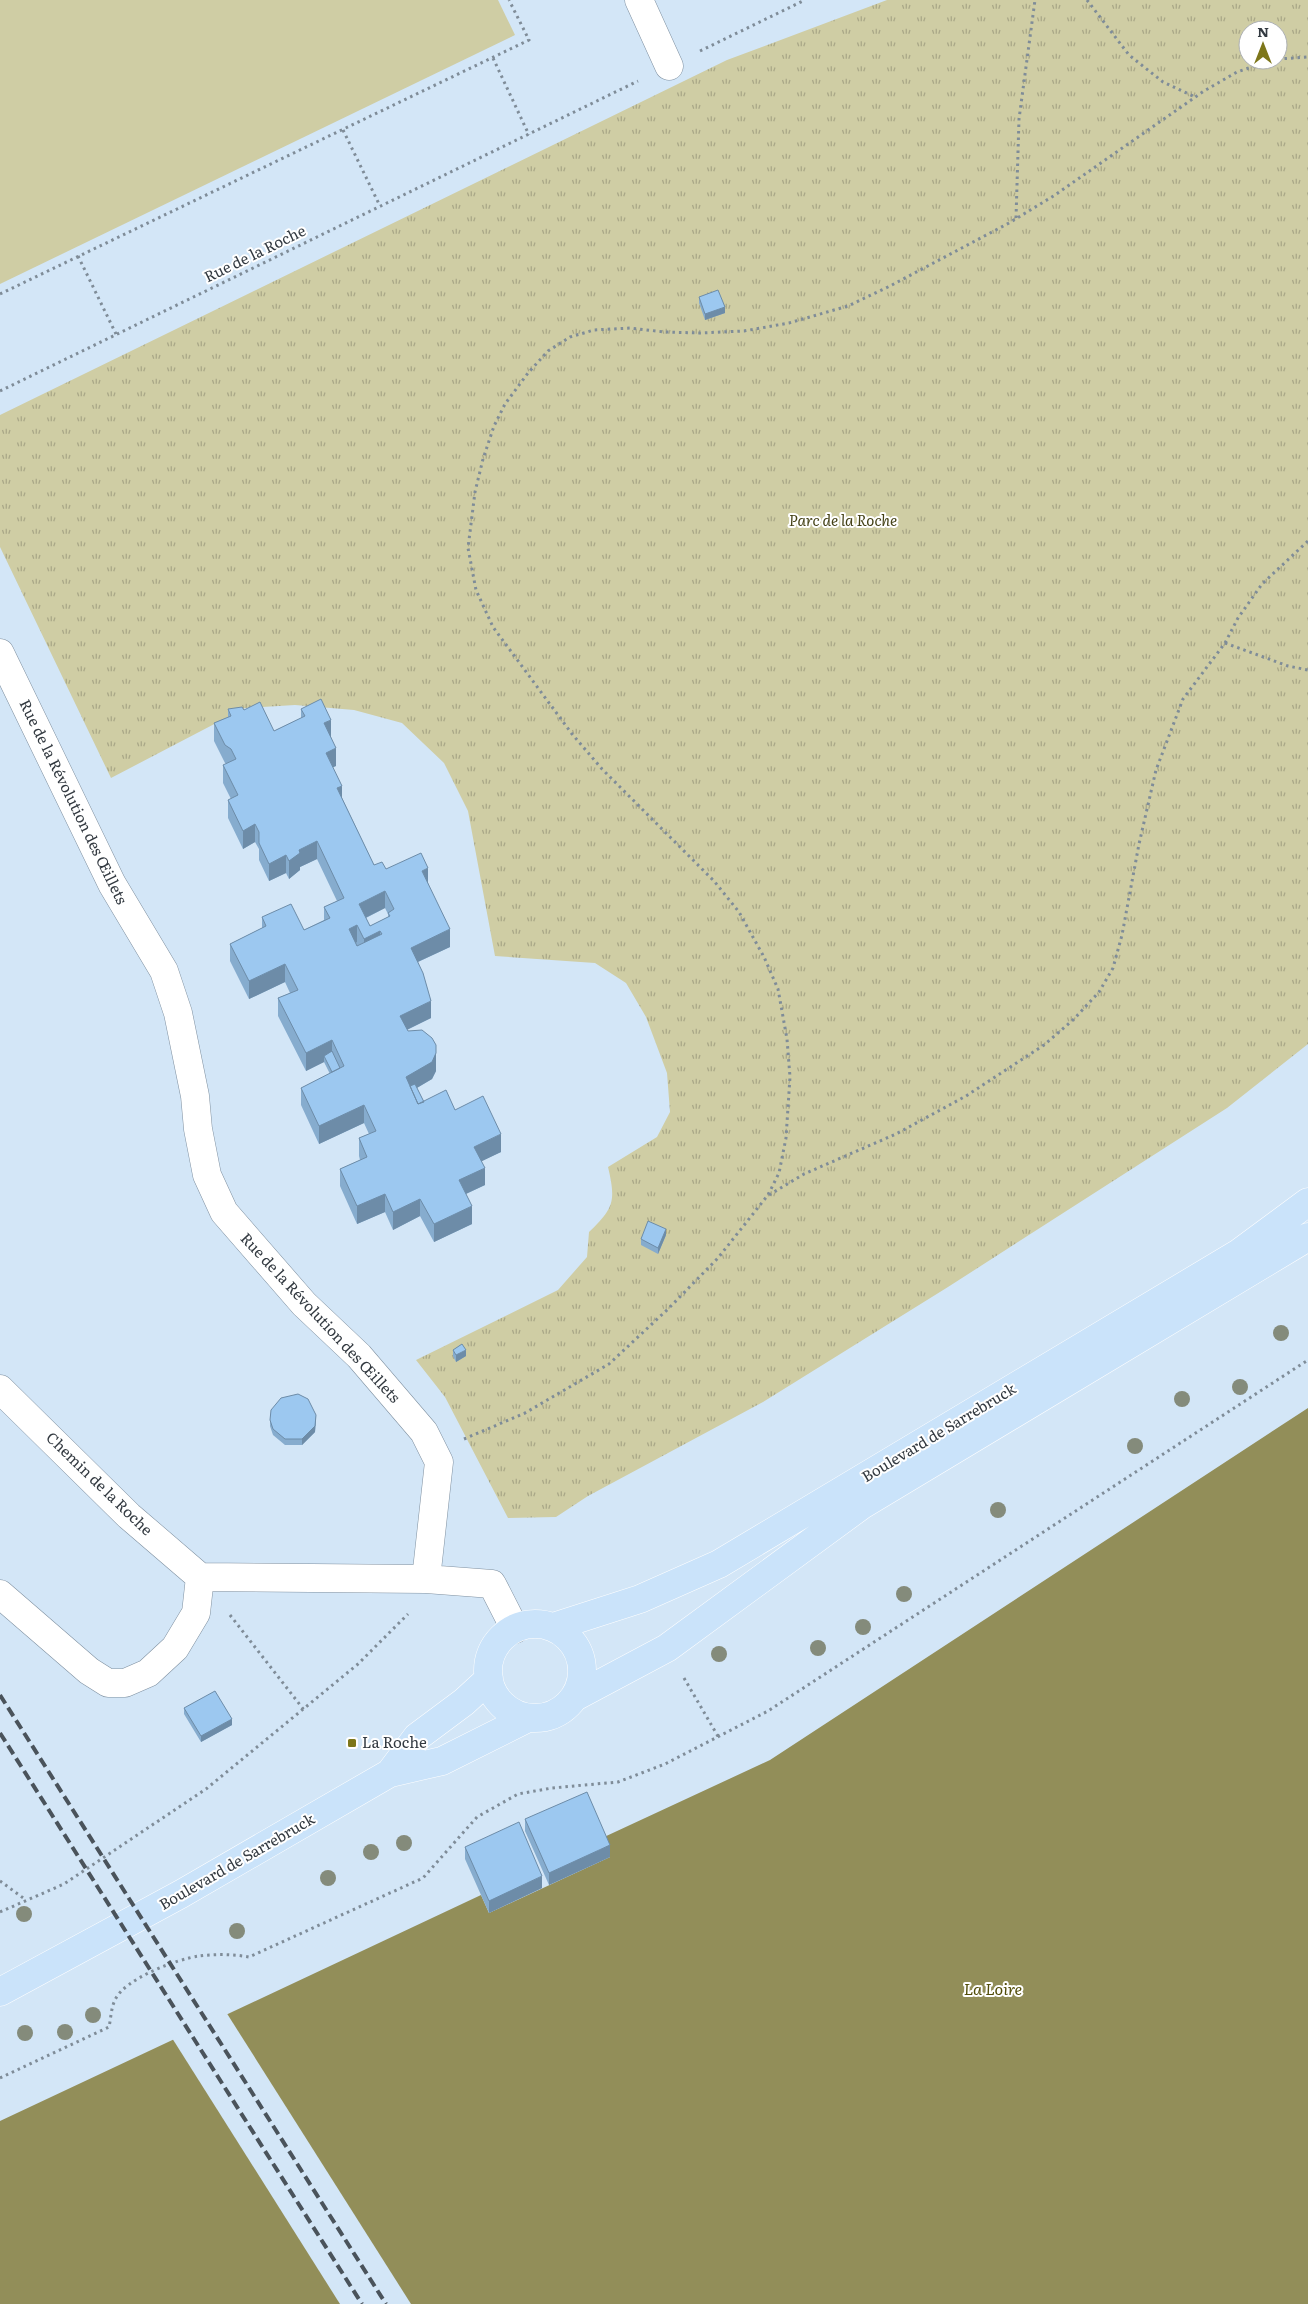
<svg xmlns="http://www.w3.org/2000/svg" width="1308" height="2304" font-family="Literata,serif">
<style>
.park{fill:url(#park-tufts);fill-rule:evenodd}
.garden{fill:#cfcda4}
.water{fill:#928e59}
.pier{fill:#d3e6f7}
.lines{fill:none;stroke-linecap:round;stroke-linejoin:round}
.minor-casing{stroke:#7f90a0;stroke-width:29}
.major-casing{stroke:#fff;stroke-width:29}
.path{stroke:#7f8c98;stroke-width:3;stroke-dasharray:2.5 4;stroke-linecap:butt}
.minor{stroke:#fff;stroke-width:28}
.major{stroke:#cae3fa;stroke-width:28}
.rail{stroke:#4a535b;stroke-width:4;stroke-dasharray:10 5;stroke-linecap:butt}
.tree{fill:#848b7b}
.wall{fill:#86acce;fill-rule:evenodd}
.shaded-wall{fill:#6d8ca8}
.building{fill:#9cc8f0;stroke:#6d8ca8;fill-rule:evenodd}
.poi-dot{fill:#7d761a;stroke:#fff;stroke-width:2}
.labels{text-anchor:middle;stroke-width:4;stroke-linejoin:round;paint-order:stroke}
.street-label{font-size:15px;fill:#333a41;stroke:#fff}
.park-label{font-size:15px;font-style:italic;fill:#444116;stroke:#fff}
.poi-label{font-size:15px;fill:#333a41;stroke:#fff;text-anchor:start}
.water-label{font-size:16px;font-style:italic;fill:#514c08;stroke:#fff}
</style>
<defs>
<pattern id="park-tufts" width="24" height="20" patternUnits="userSpaceOnUse" patternTransform="scale(1.25)"><rect width="24" height="20" fill="#cfcda4"/><path d="M3 7l-1-3M5 7V3M7 7l1-3M15 17l-1-3M17 17v-4M19 17l1-3" fill="none" stroke="#a9a787"/></pattern>
</defs>
<rect width="100%" height="100%" fill="#d3e6f7"/>
<path class="park" d="M887 0H1308V1044L1227 1108 948 1287 763 1402 588 1496 556 1517 508 1518 445 1397 416 1360 558 1290 587 1257 589 1232C614 1208 616 1201 608 1167L657 1137 670 1112 667 1073 646 1017 626 983 595 963 495 956 468 811 444 763 402 723 354 710 295 705 245 708 111 778 0 547V415L727 60ZM1248 30H1278V60H1248Z"/>
<path class="garden" d="M0 0H498L515 35 0 284Z"/>
<path class="water" d="M1308 1408V2304H0V2121L481 1895 489 1913 610 1857 602 1838 770 1760Z"/>
<path class="pier" d="M226 2012 411 2304H340L172 2038Z"/>
<g class="lines">
<g class="minor-casing">
<path id="minor" d="M639 0 669 66
M0 653 112 884 164 971 178 1013 195 1096 198 1129 207 1175 224 1212 304 1304 359 1356 424 1432 439 1462 426 1579
M0 1389 129 1516 200 1577
M200 1577 426 1579 492 1584 515 1629
M0 1594 89 1671 108 1683H125L148 1673 175 1648 196 1613 200 1577"/>
</g>
<g class="major-casing">
<path id="major" d="M488 1671a47 47 0 1 1 94 0a47 47 0 1 1-94 0Z
M553 1627 640 1599 719 1564 1239 1253 1308 1202
M575 1697 667 1648 862 1505 1308 1237
M390 1773 417 1737 464 1702 489 1679
M0 1992 181 1894 390 1773 442 1761 528 1718"/>
</g>
<path class="path" d="M1087 0 1129 55 1163 82 1195 97
M700 51 805 0
M493 58 529 135
M1278 59 1308 57
M343 130 380 206
M1016 218 1019 119 1035 0
M78 256 116 334
M0 294 529 40 509 0
M0 391 638 81
M1225 643 1288 666 1308 670
M769 1195 804 1174 896 1134 966 1096 1044 1045 1074 1019 1099 992 1113 968 1122 935 1139 844 1156 770 1183 699 1225 643 1238 618 1262 584 1308 541
M464 1439 525 1413 609 1364 668 1309 718 1258 768 1195 779 1173 786 1138 790 1077 787 1039 778 989 764 957 739 912 714 881 602 769 572 734 493 627 476 590 468 548 475 492 483 459 494 426 505 404 528 373 548 351 570 337 594 330 630 328 665 332 699 333 744 331 789 323 848 306 890 286 1009 223 1055 195 1204 91 1237 72 1272 60
M230 1615 304 1710
M684 1678 719 1738
M0 1881 26 1900
M0 1912 64 1884 206 1789 358 1664 408 1614
M0 2078 109 2027C111 2018 111 2008 115 2000 124 1979 177 1959 199 1956 215 1954 233 1954 249 1957L423 1878 477 1817 518 1794 552 1788 618 1782 665 1764 768 1711 1308 1360"/>
<use href="#minor" class="minor"/>
<use href="#major" class="major"/>
<path class="rail" d="M0 1695 386 2304
M0 1733 362 2304"/>
</g>
<g class="tree">
<circle cx="1281" cy="1333" r="8"/>
<circle cx="1240" cy="1387" r="8"/>
<circle cx="1182" cy="1399" r="8"/>
<circle cx="1135" cy="1446" r="8"/>
<circle cx="998" cy="1510" r="8"/>
<circle cx="904" cy="1594" r="8"/>
<circle cx="863" cy="1627" r="8"/>
<circle cx="818" cy="1648" r="8"/>
<circle cx="719" cy="1654" r="8"/>
<circle cx="404" cy="1843" r="8"/>
<circle cx="371" cy="1852" r="8"/>
<circle cx="328" cy="1878" r="8"/>
<circle cx="24" cy="1914" r="8"/>
<circle cx="237" cy="1931" r="8"/>
<circle cx="93" cy="2015" r="8"/>
<circle cx="65" cy="2032" r="8"/>
<circle cx="25" cy="2033" r="8"/>
</g>
<path class="wall" d="M699 297 725 313 705 320 699 303Z
M228 709 244 710 274 731 301 718V709L331 737 336 766 333 767 342 798 374 865 428 883 450 947 418 962 431 1018 407 1030 436 1071 432 1079 417 1088 424 1102 455 1110 501 1152 481 1161 485 1185 466 1194 472 1224 434 1242 420 1216 393 1230 385 1212 357 1224 340 1186V1169L360 1160 359 1156V1138L369 1134 364 1123 319 1144 301 1105V1088L330 1074 324 1062 306 1071 278 1016V998L290 993 285 982 249 999 230 961V944L262 928V917L304 930 324 920V907L337 901 317 859 300 867V870L289 879 286 873 269 881 259 860V849L255 842 243 849 228 818V800L231 799 223 783V765L227 764 225 763 214 741V723L228 717ZM385 908 388 914V917L370 926 366 918Z
M666 1235 658 1254 641 1245V1239Z
M453 1350 466 1356 456 1362 453 1356Z
M270 1420 316 1421 315 1432 302 1445H285L273 1435 270 1426Z
M184 1708 232 1725 201 1742 184 1714Z
M525 1819 610 1857 549 1885 525 1831Z
M465 1847 542 1888 489 1913 465 1859Z"/>
<path class="shaded-wall" d="M725 307V313L705 320V314Z
M331 720V737L324 740V723Z
M336 748V766L326 770V753Z
M342 786V803L337 788Z
M255 824V842L243 849V831Z
M317 841V859L300 867V870L289 879V861L299 850Z
M286 855V873L269 881V864Z
M428 868V886L422 871Z
M385 891V908L359 921V904Z
M357 925V942L349 947V929Z
M450 929V947L411 965V948Z
M380 931V949L364 956V939Z
M285 964V982L249 999V981Z
M431 1001V1018L400 1033V1016Z
M332 1040V1058L324 1056V1062L306 1071V1053Z
M436 1053V1071L432 1079 408 1093 406 1077Z
M364 1105V1123L319 1144V1126Z
M501 1134V1152L474 1165V1147Z
M485 1168V1185L459 1197V1180Z
M385 1194V1212L357 1224V1206Z
M420 1199V1216L393 1230V1212Z
M472 1206V1224L434 1242V1224Z
M666 1229V1235L658 1254V1248Z
M466 1350V1356L456 1362V1355Z
M316 1415 315 1432 302 1445V1439Z
M232 1719V1725L201 1742V1736Z
M610 1845V1857L549 1885V1873Z
M542 1876V1888L489 1913V1901Z"/>
<path class="building" d="M718 290 725 307 705 314 699 297Z
M321 699 331 720 324 723 336 748 326 753 342 786 337 788 374 865 382 862 386 869 421 853 428 868 422 871 450 929 411 948 423 973 431 1001 400 1016 408 1031 422 1030 432 1038 436 1045V1053L432 1062 406 1077 418 1104 446 1090 455 1110 483 1096 501 1134 474 1147 485 1168 459 1180 472 1206 434 1224 420 1199 393 1212 385 1194 357 1206 340 1169 367 1157 359 1138 376 1131 364 1105 319 1126 301 1088 344 1066 332 1040 306 1053 278 998 298 990 285 964 249 981 230 944 266 926 262 917 291 904 304 930 330 918 324 907 344 898 317 841 299 850 300 853 289 861 286 855 269 864 259 843V832L255 824 243 831 228 800 238 795 223 765 236 759 231 749 225 745 214 723 231 716 228 709 242 707 244 710 260 702 274 731 305 716 301 709ZM385 891 394 909 388 913 390 916 370 926 359 904ZM357 925 364 939 380 931 382 934 357 946 349 929Z
M332 1051 340 1068 332 1072 324 1056Z
M415 1084 424 1102 418 1104 410 1086Z
M648 1221 666 1229 658 1248 641 1239Z
M462 1344 466 1350 456 1355 453 1350Z
M298 1394 308 1399 316 1415 315 1426 302 1439H285L273 1429 270 1420 271 1410 281 1398Z
M215 1691 232 1719 201 1736 184 1708Z
M587 1792 610 1845 549 1873 525 1819Z
M519 1822 542 1876 489 1901 465 1847Z"/>
<rect class="poi-dot" x="347" y="1738" width="10" height="10" rx="2.5"/>
<g class="labels">
<g class="street-label">
<text transform="translate(255 254) rotate(-26)" y="5">Rue de la Roche</text>
<text transform="translate(73 802) rotate(64)" y="5">Rue de la Révolution des Œillets</text>
<text transform="translate(320 1318) rotate(47)" y="5">Rue de la Révolution des Œillets</text>
<text transform="translate(939 1433) rotate(-31)" y="5">Boulevard de Sarrebruck</text>
<text transform="translate(99 1484) rotate(44)" y="5">Chemin de la Roche</text>
<text transform="translate(237 1862) rotate(-30)" y="5">Boulevard de Sarrebruck</text>
</g>
<g class="park-label">
<text x="843" y="526">Parc de la Roche</text>
</g>
<g class="poi-label">
<text x="362" y="1748">La Roche</text>
</g>
<g class="water-label">
<text x="993" y="1995">La Loire</text>
</g>
</g>
<g transform="translate(1263 45)"><circle r="24" fill="#ffffff" stroke="#adb0b3"/>
<path d="M0-4L9 19L0 12L-9 19Z" fill="#7d761a"/>
<text y="-8" font-size="14" font-weight="bold" text-anchor="middle" fill="#333a41">N</text>
</g>
</svg>
